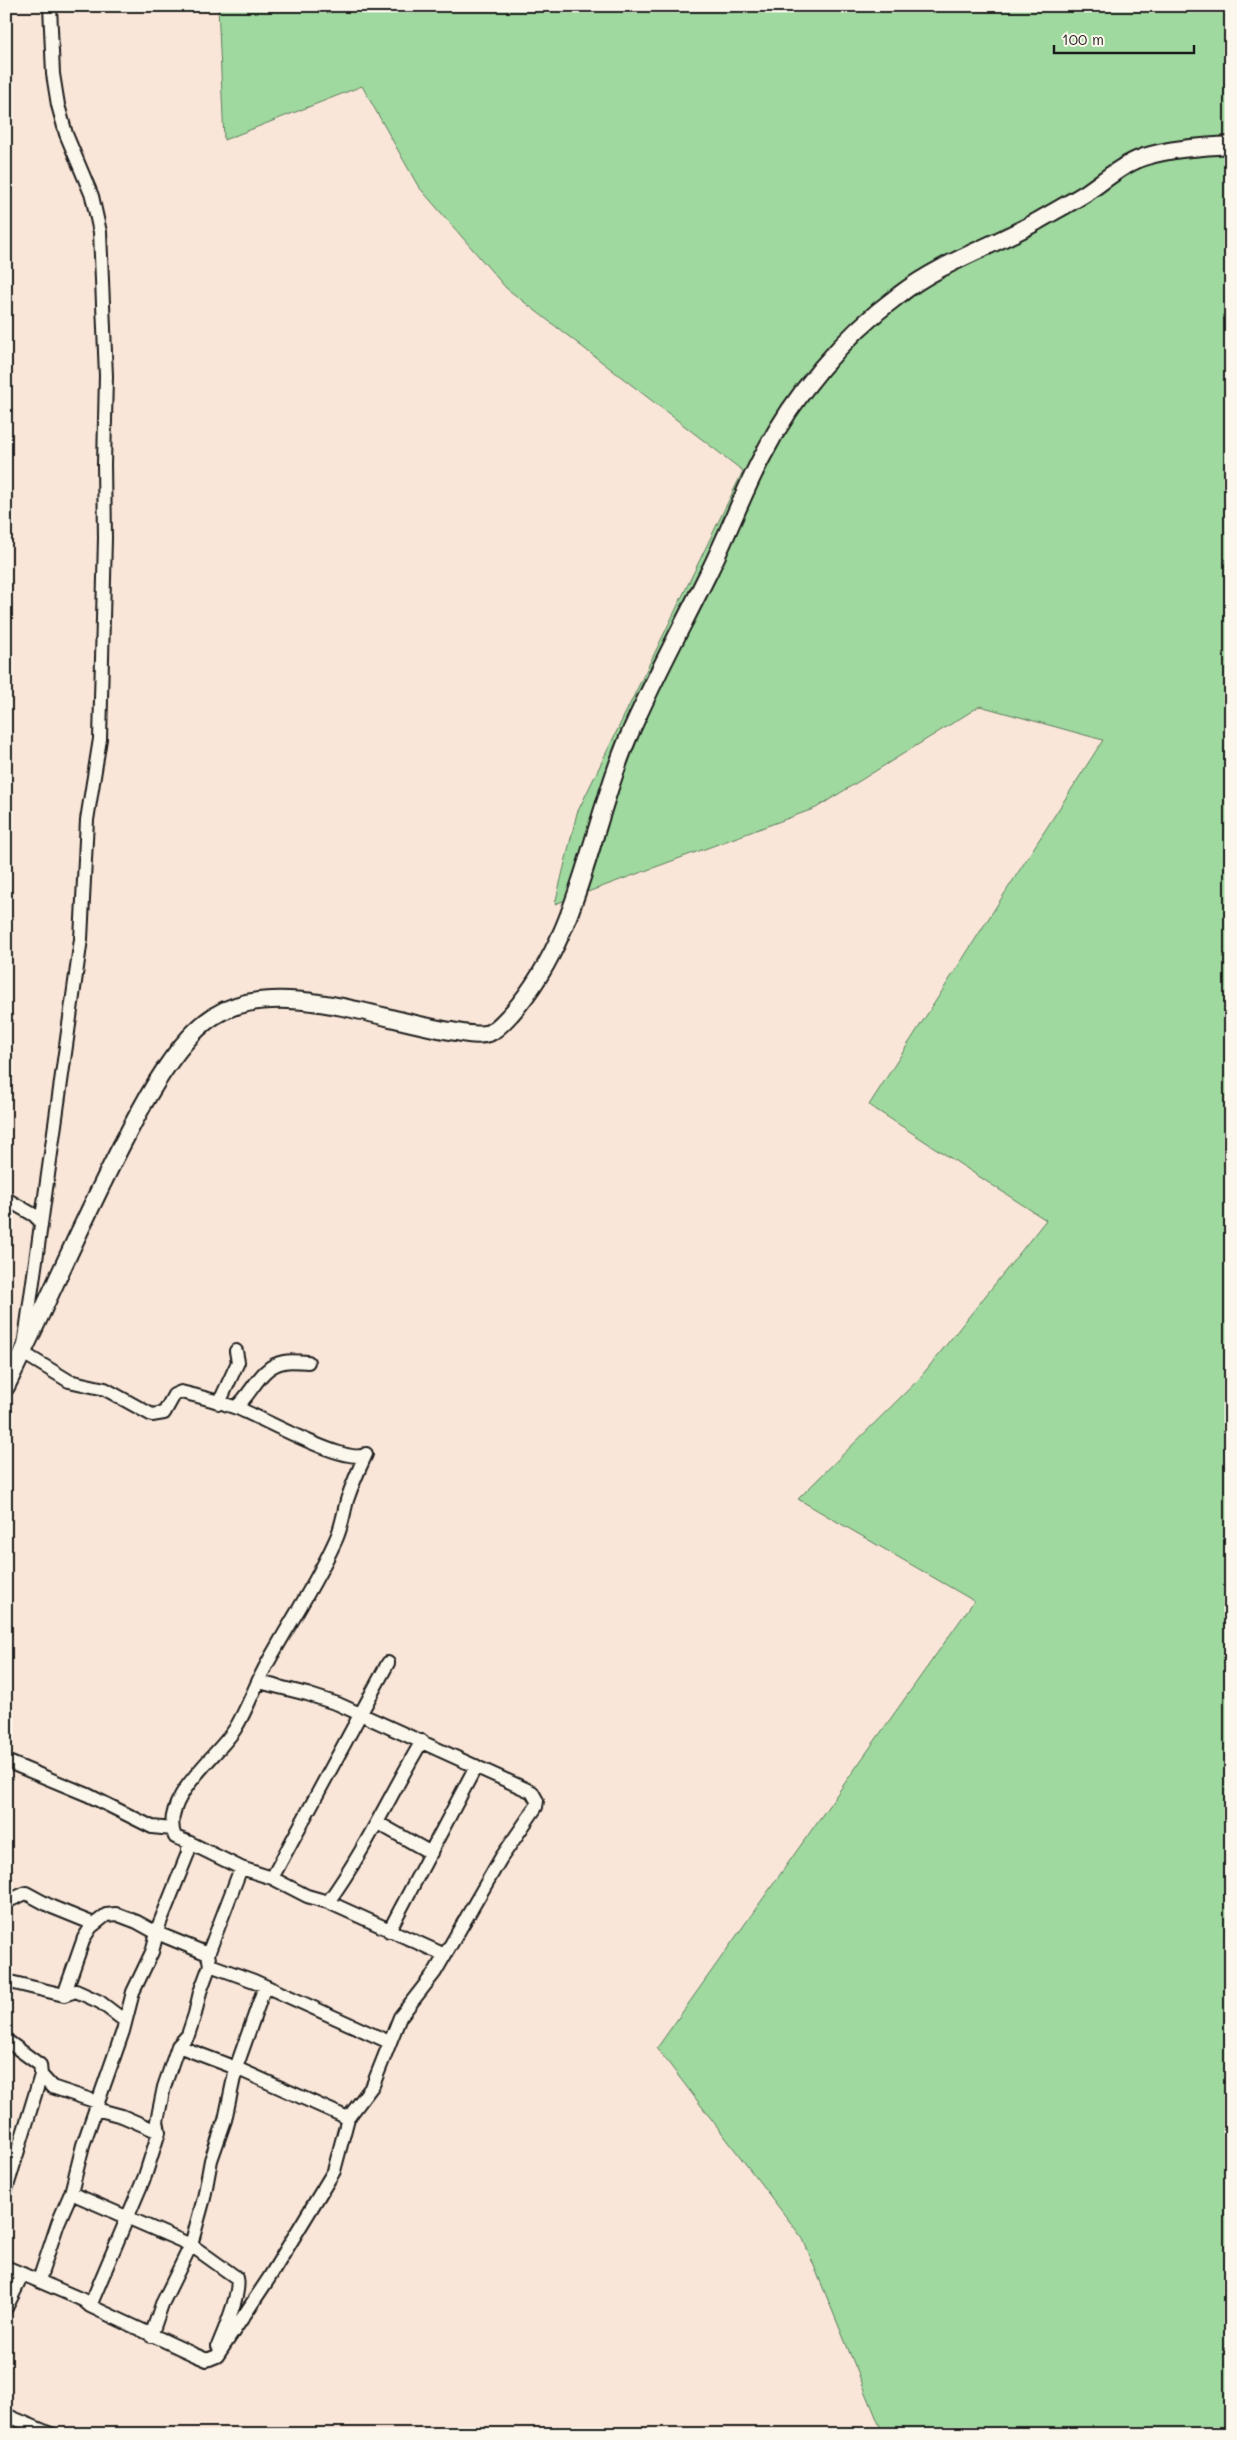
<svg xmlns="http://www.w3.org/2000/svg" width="1237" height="2440" font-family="Mali,sans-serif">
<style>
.green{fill:#9fd99f;stroke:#5e7a5e}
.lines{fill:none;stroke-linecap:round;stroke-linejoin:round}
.minor-casing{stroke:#1c1c1c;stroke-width:16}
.major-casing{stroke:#1c1c1c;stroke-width:20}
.minor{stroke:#fbf7ec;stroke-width:12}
.major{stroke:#fbf7ec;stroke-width:16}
</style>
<rect width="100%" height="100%" fill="#fae6d8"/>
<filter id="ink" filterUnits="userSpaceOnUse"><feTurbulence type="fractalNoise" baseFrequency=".02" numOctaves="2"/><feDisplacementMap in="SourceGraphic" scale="10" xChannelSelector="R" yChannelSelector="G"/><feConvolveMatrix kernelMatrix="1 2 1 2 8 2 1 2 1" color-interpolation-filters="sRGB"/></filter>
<g filter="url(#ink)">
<path class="green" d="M218 6H1231V2434H883L803 2239 657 2048 974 1601 798 1499 919 1379 1046 1220 869 1105 1103 740 980 706 816 808 555 904 577 813 743 471 506 288 418 186 362 86 224 140Z"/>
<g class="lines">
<g class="minor-casing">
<path id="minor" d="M50 6 53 74 58 105 66 134 92 196 100 232 106 376 104 464 105 538 100 739 87 820 81 939 23 1353 69 1381 105 1389 152 1415 164 1413 174 1395 181 1392C198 1396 220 1402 237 1408 259 1416 348 1467 366 1454
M6 1199 34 1215 41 1222
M219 1403 238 1362 236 1351
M236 1407C253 1393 260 1366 284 1362 291 1360 300 1362 308 1362
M6 1761 88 1795 152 1827 172 1829
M378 1823 431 1853
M188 1842 241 1868 272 1878 307 1896 328 1902 445 1955
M272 1878 388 1663
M6 1902 26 1893 52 1907 94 1924
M328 1902C365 1851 390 1795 422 1741
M389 1931 476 1766
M210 1965 254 1981 389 2042
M6 1981 64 1995 76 1991 100 2002 125 2021
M64 1995 84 1938 91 1927 106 1915 116 1914 137 1922 157 1933 208 1954
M6 2040 40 2065 41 2075 52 2087 97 2102
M178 2046 236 2068 348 2118
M96 2109 122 2116 159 2132
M6 2190 41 2075
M71 2193 191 2245 237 2278C241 2293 224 2331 218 2346
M6 2267 83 2300 90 2306 195 2355 207 2360 217 2356 269 2278 334 2171 348 2118 373 2085 400 2017 435 1972 501 1858 536 1807 537 1801 532 1792 338 1704 307 1694 259 1682
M39 2280 58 2223 71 2193 83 2145 123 2031 133 1992 152 1952 159 1925 188 1853V1842L175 1837C159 1799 217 1757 235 1729 248 1708 255 1685 267 1664 290 1622 318 1581 337 1537 342 1525 344 1512 347 1500 352 1485 359 1469 366 1454
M90 2306 145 2176 159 2132 157 2121 164 2087 178 2046 188 2035 195 2014 200 1992 210 1965 208 1954 241 1868
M6 2308 23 2274
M151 2336 162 2304 191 2245 204 2198 211 2160 225 2120 236 2068 265 1986
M6 2415 51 2434"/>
</g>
<g class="major-casing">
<path id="major" d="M6 1387C48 1303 84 1216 128 1133 147 1096 179 1038 214 1016 277 976 383 1021 451 1031 463 1033 477 1037 489 1033 498 1029 505 1020 511 1014 580 937 589 830 628 738 652 682 682 627 709 572 728 534 742 495 762 457 793 396 843 336 899 295 940 263 991 247 1036 222 1053 212 1070 203 1086 193 1105 180 1123 164 1144 157 1171 148 1203 147 1231 145"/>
</g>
<use href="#minor" class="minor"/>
<use href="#major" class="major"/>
</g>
</g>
<rect width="1237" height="2440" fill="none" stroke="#fbf7ec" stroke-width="25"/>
<rect x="12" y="12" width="1212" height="2415" fill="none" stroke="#1c1c1c" stroke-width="2" filter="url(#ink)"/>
<path d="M1054 45v8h140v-8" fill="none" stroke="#1c1c1c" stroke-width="2.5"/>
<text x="1062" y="45" font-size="15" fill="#1c1c1c" stroke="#fbf7ec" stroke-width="4" paint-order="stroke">100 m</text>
</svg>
